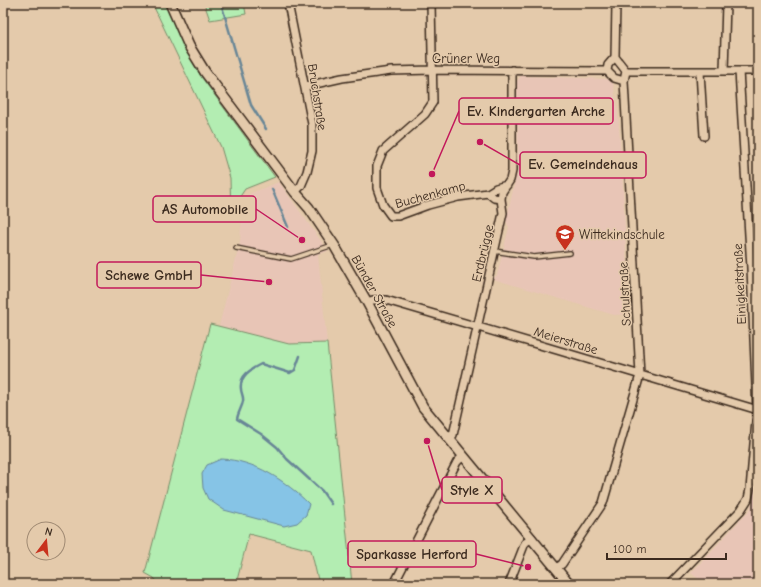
<svg xmlns="http://www.w3.org/2000/svg" width="761" height="587" font-family="'Comic Neue',sans-serif">
<style>
.built{fill:#e8c5b6}
.green{fill:#b3edb2;stroke:#778c68}
.water{fill:#86c4e6;stroke:#688696}
.lines{fill:none;stroke-linecap:round;stroke-linejoin:round}
.stream{stroke:#688696;stroke-width:2.5}
.service-casing{stroke:#3b2a1e;stroke-width:6}
.minor-casing{stroke:#3b2a1e;stroke-width:10}
.secondary-casing{stroke:#3b2a1e;stroke-width:12}
.service{stroke:#e4caab;stroke-width:3.5}
.minor{stroke:#e4caab;stroke-width:7}
.secondary{stroke:#e4caab;stroke-width:9}
.labels{text-anchor:middle;stroke-width:3;stroke-linejoin:round;paint-order:stroke}
.street-label{font-size:13px;fill:#3b2a1e;stroke:#e4caab}
.poi-label{font-size:13px;fill:#3b2a1e;stroke:#e4caab;text-anchor:start}
.leader{fill:none;stroke:#c2185b;stroke-width:1.5}
.callout-dot{fill:#c2185b;stroke:#e4caab;stroke-width:1.5}
.callout{fill:#e4caab;stroke:#c2185b;stroke-width:1.5}
.callout-label{font-size:14px;text-anchor:middle;font-weight:bold;fill:#3b2a1e}
</style>
<rect width="100%" height="100%" fill="#e4caab"/>
<filter id="ink" filterUnits="userSpaceOnUse"><feTurbulence type="fractalNoise" baseFrequency=".025" numOctaves="2"/><feDisplacementMap in="SourceGraphic" scale="8" xChannelSelector="R" yChannelSelector="G"/><feConvolveMatrix kernelMatrix="1 2 1 2 8 2 1 2 1" color-interpolation-filters="sRGB"/></filter>
<g filter="url(#ink)">
<path class="built" d="M521 76 607 79 613 83 618 112 623 189 629 314 614 315 493 279 497 275 509 227 506 221 518 168 517 81Z
M279 182 328 251 318 255 327 343 289 344 219 326 240 242 243 200 251 193Z
M758 455V584H705L691 573 751 508Z"/>
<path class="green" d="M152 3H165L178 34 202 78 275 177 245 189 239 198 236 217 231 216 230 178 221 147Z
M204 3H244L246 14 210 20Z
M210 324 289 344 327 343 352 584H319L311 550 249 534 236 584H159L154 578 145 573Z"/>
<path class="water" d="M221 459C255 460 286 481 309 504L306 515 297 523 284 526 224 510 208 499 203 488 202 474 207 465Z"/>
<g class="lines">
<path class="stream" d="M221 3 251 105 266 129
M272 189 288 227
M300 356 295 370 290 373 261 364C251 369 239 376 241 389 241 393 244 397 243 401 242 408 238 412 237 419L261 434 277 447 287 459 322 491 331 504"/>
<g class="service-casing">
<path id="service" d="M236 248 291 259 333 245
M494 251 534 257 570 253"/>
</g>
<g class="minor-casing">
<path id="minor" d="M288 3 312 124V151L307 172 301 186 295 192
M431 3 433 102 425 114 383 151 377 166V188L383 205 391 216H398L428 205 458 197 488 193 496 188 507 185
M616 3 615 57 626 71
M607 71 608 65 615 57
M626 71H758
M724 71 726 3
M700 72 704 136
M306 86 342 78 391 71 433 70 607 71 614 78 624 81
M488 193 494 198 501 199
M367 302 373 300H386L550 348 758 410
M450 439 453 435 503 213 501 199 502 192 510 180 512 171V70
M557 568 562 564 603 503 640 375 624 81 626 71
M394 584 457 462 463 456
M509 584 525 543 532 538
M670 584 741 510 748 499 750 489 757 410 751 268 739 71"/>
</g>
<g class="secondary-casing">
<path id="secondary" d="M170 3 189 46 205 72 295 192 309 208 334 245 367 302 423 407 569 584"/>
</g>
<use href="#service" class="service"/>
<use href="#minor" class="minor"/>
<use href="#secondary" class="secondary"/>
</g>
</g>
<defs>
<g id="school-pin" transform="scale(1)"><path d="M0 17L-7.5 6A9.5 9.5 0 1 1 7.5 6Z" fill="#c8321e" stroke="#e4caab"/><path d="M0-5L7-2L0 1L-7-2ZM-4 1L0 2.5L4 1V4Q0 6-4 4Z" fill="#fff"/></g>
</defs>
<g fill-rule="evenodd">
<use href="#school-pin" x="565" y="234"/>
</g>
<g class="labels">
<g class="street-label">
<text x="466" y="63">Grüner Weg</text>
<text transform="translate(318 97) rotate(81)" y="5">Bruchstraße</text>
<text transform="translate(430 194) rotate(-15)" y="5">Buchenkamp</text>
<text transform="translate(482 253) rotate(-77)" y="5">Erdbrügge</text>
<text transform="translate(739 284) rotate(-93)" y="5">Einigkeitstraße</text>
<text transform="translate(375 291) rotate(61)" y="5">Bünder Straße</text>
<text transform="translate(624 294) rotate(-93)" y="5">Schulstraße</text>
<text transform="translate(566 340) rotate(17)" y="5">Meierstraße</text>
</g>
<g class="poi-label">
<text x="579" y="239">Wittekindschule</text>
</g>
</g>
<path class="leader" d="M432 174L459 111M480 142L520 165M302 240L256 209M269 282L201 275M427 441L442 490M528 567L476 554"/>
<g class="callout-dot">
<circle cx="432" cy="174" r="4"/>
<circle cx="480" cy="142" r="4"/>
<circle cx="302" cy="240" r="4"/>
<circle cx="269" cy="282" r="4"/>
<circle cx="427" cy="441" r="4"/>
<circle cx="528" cy="567" r="4"/>
</g>
<g class="callout">
<rect x="459" y="98" width="154" height="26" rx="4"/>
<rect x="520" y="152" width="126" height="26" rx="4"/>
<rect x="153" y="196" width="103" height="26" rx="4"/>
<rect x="97" y="262" width="104" height="26" rx="4"/>
<rect x="442" y="477" width="60" height="26" rx="4"/>
<rect x="348" y="541" width="128" height="26" rx="4"/>
</g>
<g class="callout-label">
<text x="536" y="116">Ev. Kindergarten Arche</text>
<text x="583" y="169">Ev. Gemeindehaus</text>
<text x="205" y="214">AS Automobile</text>
<text x="149" y="280">Schewe GmbH</text>
<text x="472" y="495">Style X</text>
<text x="412" y="559">Sparkasse Herford</text>
</g>
<rect width="761" height="587" fill="none" stroke="#e4caab" stroke-width="16"/>
<rect x="8" y="8" width="745" height="571" fill="none" stroke="#3b2a1e" stroke-width="1.5" filter="url(#ink)"/>
<g transform="translate(46 541) rotate(16)"><circle r="19" fill="#e4caab" stroke="#a08a73"/>
<path d="M0-3L7 15L0 10L-7 15Z" fill="#c8321e"/>
<text y="-6" font-size="11" font-weight="bold" text-anchor="middle" fill="#3b2a1e">N</text>
</g>
<path d="M607 553v6h119v-6" fill="none" stroke="#3b2a1e" stroke-width="2"/>
<text x="613" y="553" font-size="12" fill="#3b2a1e" stroke="#e4caab" stroke-width="3" paint-order="stroke">100 m</text>
</svg>
